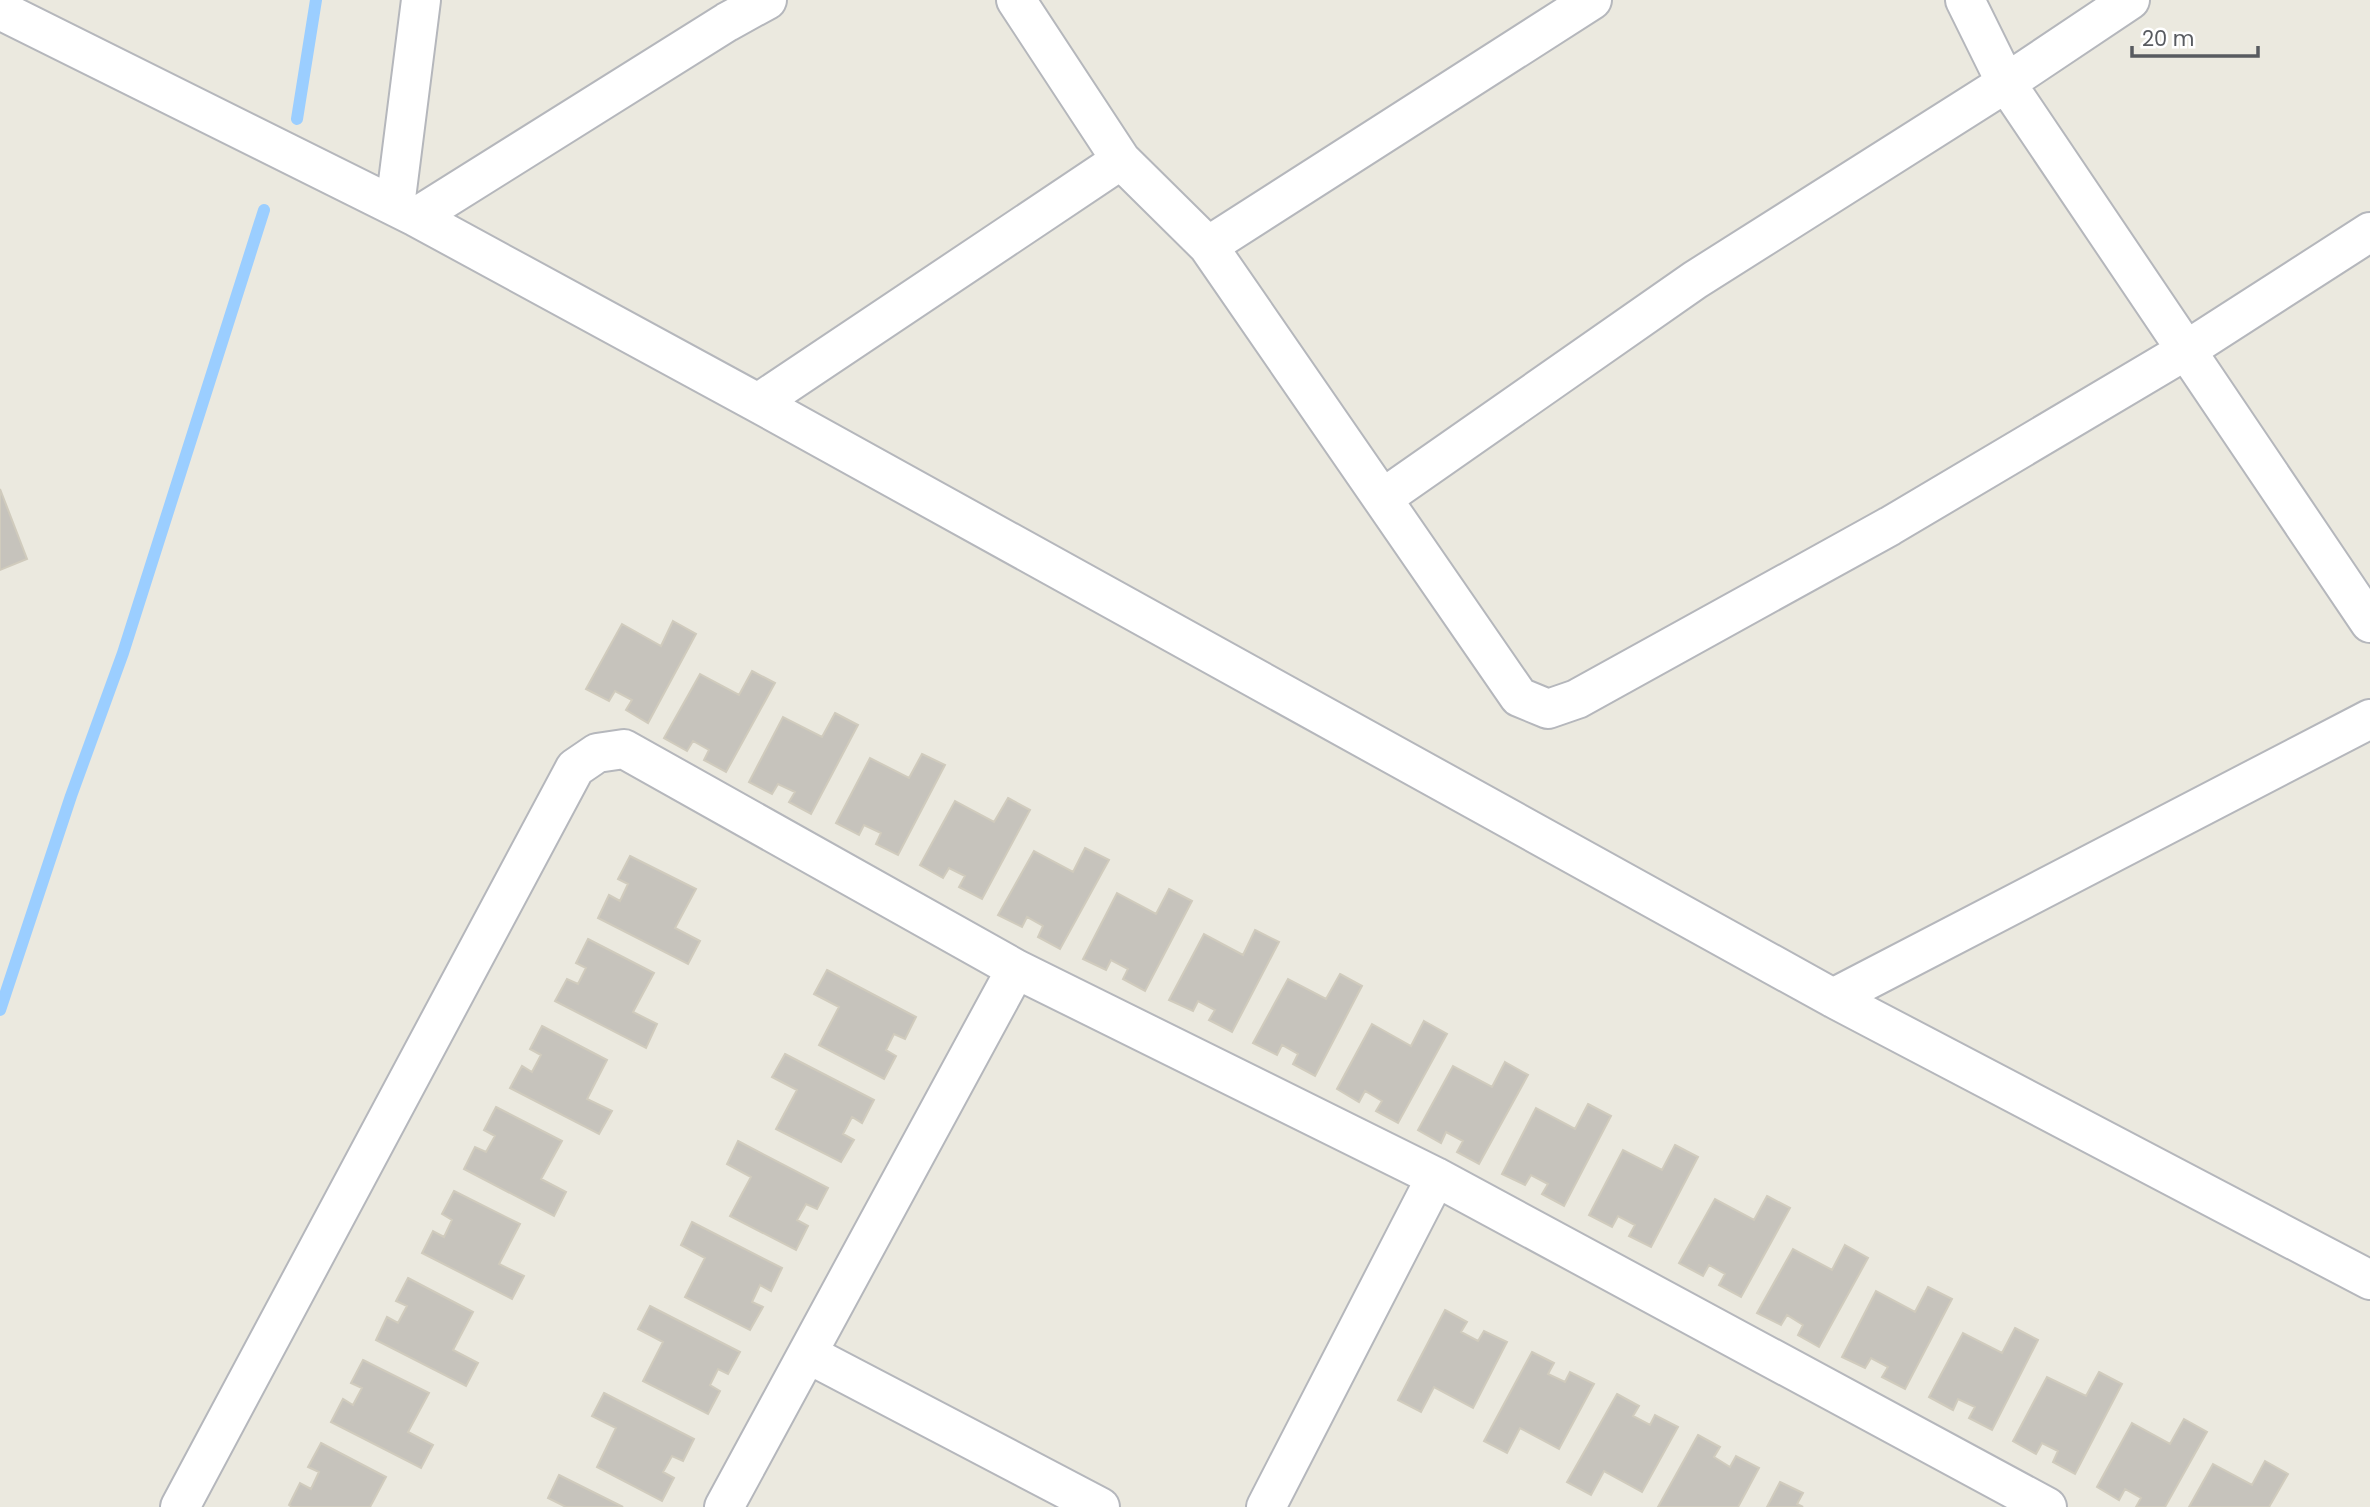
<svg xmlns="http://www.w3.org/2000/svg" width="2370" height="1507" font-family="Poppins,sans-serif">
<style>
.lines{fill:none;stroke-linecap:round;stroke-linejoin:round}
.stream{stroke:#9bceff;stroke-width:12}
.building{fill:#c6c3bc;stroke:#d0cbbd;stroke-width:2}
.minor-casing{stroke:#b5b7bc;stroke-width:42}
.minor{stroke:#fff;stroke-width:38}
</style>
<rect width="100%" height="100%" fill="#ebe9df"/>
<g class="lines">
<path class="stream" d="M297 119 316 0
M0 1010 71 796 123 653 264 210"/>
</g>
<path class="building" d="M0 489 27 559 0 570Z
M673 621 696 634 648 723 626 710 632 700 615 691 609 701 586 689 622 624 661 646Z
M752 671 775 683 726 772 704 760 709 750 693 741 687 751 664 738 700 674 739 695Z
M835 713 858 725 811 814 789 802 795 792 778 784 772 794 749 782 783 717 822 737Z
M922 754 945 765 898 855 876 844 881 833 864 825 859 835 836 823 870 758 909 778Z
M1008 798 1030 810 982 899 959 887 965 876 949 868 943 878 920 865 955 801 994 822Z
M1085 848 1109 860 1060 949 1038 937 1043 926 1027 917 1022 927 998 915 1034 851 1073 872Z
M630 856 696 889 675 928 700 941 688 964 598 918 609 895 620 901 628 884 618 879Z
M1169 889 1192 901 1145 991 1123 979 1128 969 1111 960 1106 970 1083 959 1117 893 1156 914Z
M1255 930 1279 942 1232 1032 1209 1020 1215 1010 1198 1001 1193 1011 1169 1000 1204 934 1243 955Z
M588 939 654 973 633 1012 657 1024 646 1048 555 1001 567 979 578 984 586 968 576 963Z
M827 970 916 1017 905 1039 894 1034 886 1050 896 1056 884 1079 819 1045 839 1007 814 994Z
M1340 974 1362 986 1315 1076 1293 1064 1298 1054 1282 1045 1277 1055 1253 1043 1288 979 1326 999Z
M1424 1021 1447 1034 1398 1123 1376 1111 1382 1101 1365 1091 1359 1102 1337 1089 1372 1024 1411 1046Z
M542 1026 607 1060 587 1099 612 1111 599 1134 510 1088 522 1066 532 1072 541 1055 530 1049Z
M785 1054 874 1100 862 1123 852 1117 843 1134 854 1140 841 1162 776 1129 797 1090 772 1077Z
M1505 1062 1528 1075 1479 1164 1457 1152 1463 1141 1446 1132 1441 1143 1418 1130 1453 1066 1492 1087Z
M1588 1104 1611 1116 1564 1206 1542 1194 1548 1184 1531 1175 1525 1185 1502 1174 1536 1108 1575 1129Z
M496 1107 562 1141 541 1179 566 1192 554 1216 464 1169 475 1147 486 1152 495 1136 484 1130Z
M738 1141 828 1188 817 1209 806 1204 797 1220 808 1226 796 1250 730 1216 751 1177 727 1164Z
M1675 1145 1698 1157 1651 1247 1629 1236 1635 1225 1618 1216 1612 1227 1589 1215 1623 1150 1662 1170Z
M454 1191 520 1224 499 1264 524 1276 512 1299 422 1253 433 1231 444 1237 452 1220 442 1214Z
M1767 1196 1790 1208 1741 1297 1719 1285 1725 1274 1709 1265 1703 1276 1679 1263 1715 1199 1754 1220Z
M692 1222 782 1268 771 1291 760 1285 752 1302 763 1307 750 1330 685 1297 705 1258 681 1245Z
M1845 1245 1868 1258 1819 1347 1798 1335 1803 1325 1787 1315 1781 1325 1757 1313 1793 1249 1832 1270Z
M408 1278 473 1312 453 1350 478 1363 466 1386 376 1340 387 1317 398 1323 407 1306 396 1301Z
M1928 1287 1952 1299 1905 1389 1882 1377 1888 1367 1871 1358 1865 1368 1842 1357 1876 1291 1915 1312Z
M650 1306 740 1352 728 1374 718 1369 710 1385 720 1391 708 1414 643 1381 663 1342 638 1329Z
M1445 1310 1467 1322 1461 1332 1478 1341 1484 1331 1507 1342 1473 1408 1434 1387 1421 1412 1398 1400Z
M2015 1328 2038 1340 1992 1430 1969 1418 1975 1407 1958 1399 1953 1410 1929 1397 1963 1333 2002 1353Z
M1532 1352 1554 1363 1548 1374 1565 1382 1570 1372 1594 1384 1559 1449 1520 1428 1507 1453 1484 1441Z
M363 1360 429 1393 408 1432 433 1445 421 1468 331 1422 343 1399 353 1405 362 1388 351 1383Z
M2099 1372 2122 1384 2075 1474 2053 1462 2058 1451 2042 1443 2036 1454 2013 1441 2047 1377 2086 1396Z
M604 1393 694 1439 683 1461 672 1456 663 1472 674 1478 662 1501 597 1467 616 1428 592 1416Z
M1617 1394 1639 1406 1633 1416 1650 1425 1655 1415 1678 1427 1642 1492 1604 1471 1591 1495 1567 1482Z
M2184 1419 2207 1432 2165 1507H2136L2141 1498 2125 1489 2119 1500 2097 1487 2132 1423 2170 1444Z
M1698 1435 1720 1447 1714 1457 1730 1467 1736 1456 1759 1468 1738 1507H1658Z
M321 1443 386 1477 370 1507H292L289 1505 300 1483 311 1489 319 1472 308 1467Z
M2265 1461 2288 1474 2269 1507H2189L2213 1464 2252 1485Z
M559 1475 623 1507H566L548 1498Z
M1780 1482 1803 1493 1797 1504 1803 1507H1767Z"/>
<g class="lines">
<g class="minor-casing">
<path id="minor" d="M1016 0 1121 160 1208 246 1519 697 1548 709 1577 699 1890 526 2185 351 2370 232
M1965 0 2006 83 2370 623
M0 10 416 217 758 403 1833 998 2370 1280
M395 206 421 0
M416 217 727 22 767 0
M1208 246 1592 0
M758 403 1121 160
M1383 498 1695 280 2006 83 2130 0
M1833 998 2370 719
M808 1354 1100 1507
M180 1507 575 768 597 753 624 749 1016 969 1436 1177 2047 1507
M724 1507 1016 969
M1266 1507 1436 1177"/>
</g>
<use href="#minor" class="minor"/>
</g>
<path d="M2132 46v10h126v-10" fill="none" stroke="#585b60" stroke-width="3.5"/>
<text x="2142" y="46" font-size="21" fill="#585b60" stroke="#ffffff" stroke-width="5" paint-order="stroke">20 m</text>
</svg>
